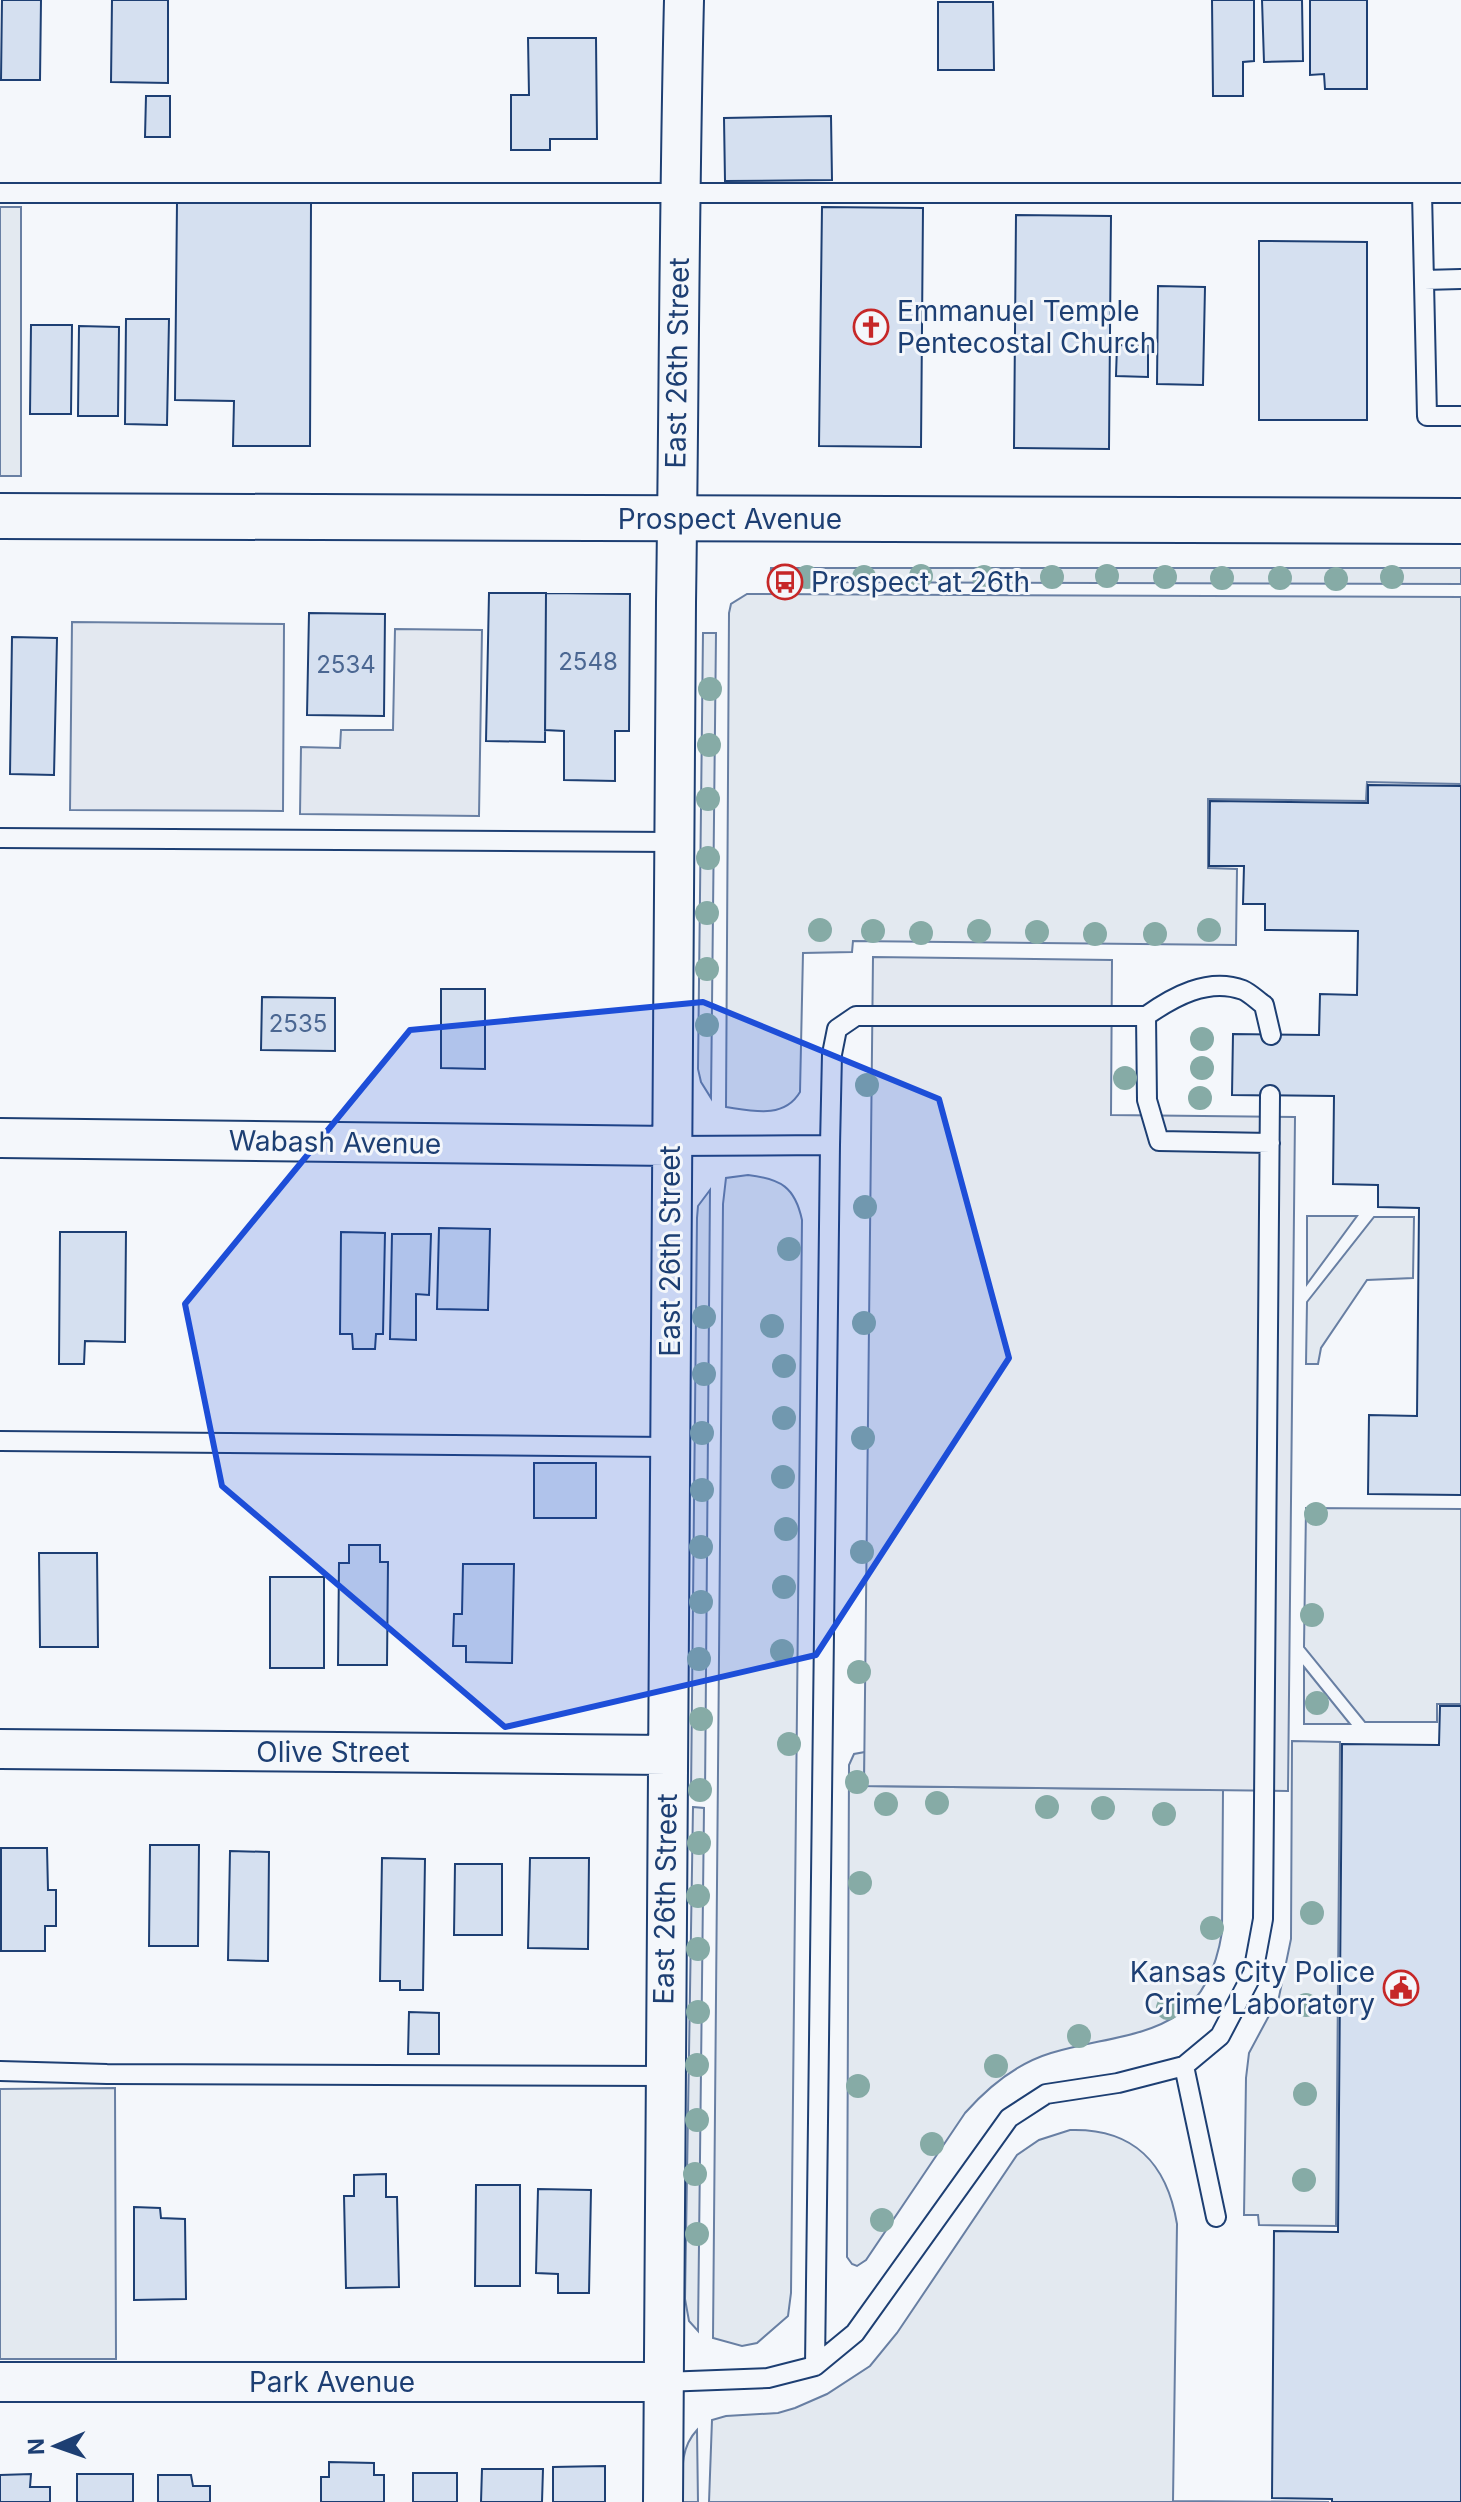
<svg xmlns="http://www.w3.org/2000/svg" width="1461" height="2502" font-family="Inter,sans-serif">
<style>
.green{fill:#e3e9f0;stroke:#687fa3;stroke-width:2}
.parking{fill:#e3e8f0;stroke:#687fa3;stroke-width:2}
.building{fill:#d5e0f0;stroke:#1d3f73;stroke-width:2}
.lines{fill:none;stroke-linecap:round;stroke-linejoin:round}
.lane-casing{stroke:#1d3f73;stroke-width:22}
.street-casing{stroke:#1d3f73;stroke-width:42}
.secondary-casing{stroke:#1d3f73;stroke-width:48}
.lane{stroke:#f4f7fb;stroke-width:18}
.street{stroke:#f4f7fb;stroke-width:38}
.secondary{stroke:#f4f7fb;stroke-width:44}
.tree{fill:#86aba6}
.marked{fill:#1d4ed8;fill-opacity:0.2;stroke:#1d4ed8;stroke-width:6;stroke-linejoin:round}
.labels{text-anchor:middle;stroke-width:6;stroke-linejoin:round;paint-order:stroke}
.number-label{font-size:24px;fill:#4b6792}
.poi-label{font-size:28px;fill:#1d3f73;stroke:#f4f7fb;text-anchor:start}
.street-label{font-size:28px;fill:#1d3f73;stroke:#f4f7fb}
</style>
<rect width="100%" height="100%" fill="#f4f7fb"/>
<path class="green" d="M0 207H21V476H0Z
M771 568H1461V584L770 582Z
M747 594 1461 597V784L1367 782 1366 801 1208 799V868L1237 869 1236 945 853 941 852 952 803 953 800 1092C784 1119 753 1111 726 1107L729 613 731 604Z
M703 633H716L711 1098 701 1082 698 1069Z
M748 1175C781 1179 795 1187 802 1220L791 2293 788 2316 757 2343 742 2346 713 2338 723 1204 726 1178Z
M710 1190 705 1795 691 1794 697 1218 698 1206Z
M1307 1216H1357L1307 1284Z
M1374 1217H1414L1413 1278 1367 1280 1321 1348 1318 1364H1306L1307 1302Z
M1306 1508 1461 1509V1704H1437V1722H1365L1304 1647Z
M1304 1667 1350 1724H1304Z
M1292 1741 1340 1742 1336 2226 1259 2225 1258 2215H1244L1246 2078 1249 2053 1279 1997 1291 1939Z
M865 1752 864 1786 1223 1790 1222 1932C1205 2040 1134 2029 1051 2053 1018 2063 988 2087 965 2113L866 2260 857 2266 852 2264 847 2257 849 1765 854 1754Z
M693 1807 704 1808 698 2331 689 2321 685 2299Z
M115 2088 116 2359H0V2089Z
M1070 2130C1133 2128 1167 2163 1177 2224L1173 2501 1329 2502H709L712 2420 726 2416 778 2413 795 2408 827 2394 870 2366 897 2333 1017 2155 1039 2140Z
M697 2430 698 2502H683C683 2476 678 2450 697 2430Z"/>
<path class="parking" d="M72 622 284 624 283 811 70 810Z
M395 629 482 630 479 816 300 814 301 747 340 748 341 730H393Z
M873 957 1112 960 1111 1115 1295 1117 1288 1791 864 1786Z"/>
<path class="building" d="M2 0H41L40 80H1Z
M112 0H168V83L111 82Z
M1212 0H1254V61L1243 62V96H1213Z
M1262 0H1302L1303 61 1264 62Z
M1310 0H1367V89H1325L1324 74 1310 75Z
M938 2H993L994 70H938Z
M528 38H596L597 139H550V150H511V95H529Z
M146 96H170V137H145Z
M831 116 832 180 725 181 724 118Z
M177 202 311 203 310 446H233L234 401 175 400Z
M822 207 923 208 921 447 819 446Z
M1016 215 1111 216 1109 449 1014 448Z
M1259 241 1367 242V420H1259Z
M1158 286 1205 287 1203 385 1157 384Z
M126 319H169L167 425 125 424Z
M31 325H72L71 414H30Z
M79 326 119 327 118 416H78Z
M1117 345 1148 346V377L1116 376Z
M489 593H546L545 742 486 741Z
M546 593 630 594 629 731H615V781L564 780V731L545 730Z
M309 613 385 614 384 716 307 715Z
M12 637 57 638 54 775 10 774Z
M1368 785 1461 786V1495L1368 1494 1369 1415 1417 1416 1419 1208 1378 1207V1185L1333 1184 1334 1096 1232 1095 1233 1034 1319 1035 1320 994 1357 995 1358 931 1265 930V904H1243L1244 866H1209L1210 801 1368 803Z
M441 989H485V1069L441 1068Z
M262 997 335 998V1051L261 1050Z
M439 1228 490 1229 488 1310 437 1309Z
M60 1232H126L125 1342 85 1341 84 1364H59Z
M341 1232 385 1233 383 1334H376L375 1349H353L352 1334H340Z
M392 1234H431L429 1295 416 1294V1340L390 1339Z
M534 1463H596V1518H534Z
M349 1545H380V1562H388L387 1665H338L339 1563H349Z
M39 1553H97L98 1647H40Z
M463 1564H514L512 1663 466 1662V1646H453L454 1614H462Z
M270 1577H324V1668H270Z
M1440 1706H1461V2502H1332V2499L1272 2498 1274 2231 1338 2232 1342 1744 1439 1745Z
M150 1845H199L198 1946H149Z
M1 1848H47L48 1890H56V1926H45V1951H1Z
M230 1851 269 1852 268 1961 228 1960Z
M382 1858 425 1859 423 1990H400V1981H380Z
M530 1858H589L588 1949 528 1948Z
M455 1864H502V1935H454Z
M409 2012 439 2013V2054H408Z
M386 2174V2197H397L399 2287 346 2288 344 2196H354V2175Z
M476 2185H520V2286H475Z
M538 2189 591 2190 589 2293H558V2274L536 2273Z
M134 2207 160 2208 161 2218 185 2219 186 2299 134 2300Z
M329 2462 374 2463V2475H384V2502H321V2477H329Z
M605 2466V2502H553V2467Z
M482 2469H543L542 2502H481Z
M413 2473H457V2502H413Z
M31 2474 30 2487H50V2502H0V2475Z
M77 2474H133V2502H77Z
M158 2475H191L193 2486H210V2502H158Z"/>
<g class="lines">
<g class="lane-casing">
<path id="lane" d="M0 193H1461
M1422 193 1427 416H1461
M1424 280 1461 279
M0 838 672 842
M1146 1016 1147 1100 1159 1141 1270 1143
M670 1146 830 1145
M0 1441 668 1447
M1184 2066 1216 2217
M0 2071 107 2074 663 2076
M815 2366 830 1145 832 1054 837 1029 856 1016H1146C1173 997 1208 977 1243 990 1250 993 1258 1001 1264 1005L1271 1035
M663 2382 768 2378 815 2366 855 2333 1009 2118 1046 2094 1118 2083 1184 2066 1220 2036 1253 1973 1263 1919 1270 1095"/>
</g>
<g class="street-casing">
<path id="street" d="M0 1138 670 1146
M0 1749 667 1755
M0 2382H663
M663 2502C665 1869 668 1236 676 603 679 402 679 201 684 0"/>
</g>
<g class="secondary-casing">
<path id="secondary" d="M0 516 1461 521"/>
</g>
<use href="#lane" class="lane"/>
<use href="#street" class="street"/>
<use href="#secondary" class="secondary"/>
</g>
<g class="tree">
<circle cx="921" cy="576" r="12"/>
<circle cx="1107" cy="576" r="12"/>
<circle cx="807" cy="577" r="12"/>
<circle cx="864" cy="577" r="12"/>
<circle cx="984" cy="577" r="12"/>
<circle cx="1052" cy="577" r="12"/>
<circle cx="1165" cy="577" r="12"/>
<circle cx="1392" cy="577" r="12"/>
<circle cx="1222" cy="578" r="12"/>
<circle cx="1280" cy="578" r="12"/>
<circle cx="1336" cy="579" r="12"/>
<circle cx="710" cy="689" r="12"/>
<circle cx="709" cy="745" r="12"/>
<circle cx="708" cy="799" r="12"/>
<circle cx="708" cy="858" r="12"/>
<circle cx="707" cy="913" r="12"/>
<circle cx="820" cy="930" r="12"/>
<circle cx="1209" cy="930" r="12"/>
<circle cx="873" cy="931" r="12"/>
<circle cx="979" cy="931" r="12"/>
<circle cx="1037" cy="932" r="12"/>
<circle cx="921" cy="933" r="12"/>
<circle cx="1095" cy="934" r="12"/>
<circle cx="1155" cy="934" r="12"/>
<circle cx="707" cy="969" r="12"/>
<circle cx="707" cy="1025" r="12"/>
<circle cx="1202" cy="1039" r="12"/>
<circle cx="1202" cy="1068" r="12"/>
<circle cx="1125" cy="1078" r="12"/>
<circle cx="867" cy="1085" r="12"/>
<circle cx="1200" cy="1098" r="12"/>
<circle cx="865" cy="1207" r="12"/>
<circle cx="789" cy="1249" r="12"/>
<circle cx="704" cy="1317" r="12"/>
<circle cx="864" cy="1323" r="12"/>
<circle cx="772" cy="1326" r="12"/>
<circle cx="784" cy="1366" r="12"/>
<circle cx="704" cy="1374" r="12"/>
<circle cx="784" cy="1418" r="12"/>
<circle cx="702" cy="1433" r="12"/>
<circle cx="863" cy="1438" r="12"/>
<circle cx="783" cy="1477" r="12"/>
<circle cx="702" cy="1490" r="12"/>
<circle cx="1316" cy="1514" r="12"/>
<circle cx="786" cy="1529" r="12"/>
<circle cx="701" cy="1547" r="12"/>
<circle cx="862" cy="1552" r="12"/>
<circle cx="784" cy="1587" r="12"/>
<circle cx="701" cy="1602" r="12"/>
<circle cx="1312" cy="1615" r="12"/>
<circle cx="782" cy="1651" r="12"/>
<circle cx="699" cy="1659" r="12"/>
<circle cx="859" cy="1672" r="12"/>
<circle cx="1317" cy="1703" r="12"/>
<circle cx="701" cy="1719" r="12"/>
<circle cx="789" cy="1744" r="12"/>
<circle cx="857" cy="1782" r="12"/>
<circle cx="700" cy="1790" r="12"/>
<circle cx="937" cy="1803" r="12"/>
<circle cx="886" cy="1804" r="12"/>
<circle cx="1047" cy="1807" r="12"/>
<circle cx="1103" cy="1808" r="12"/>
<circle cx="1164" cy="1814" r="12"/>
<circle cx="699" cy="1843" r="12"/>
<circle cx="860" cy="1883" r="12"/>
<circle cx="698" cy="1896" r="12"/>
<circle cx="1312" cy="1913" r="12"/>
<circle cx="1212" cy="1928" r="12"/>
<circle cx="698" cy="1949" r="12"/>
<circle cx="1306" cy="2005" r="12"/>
<circle cx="1168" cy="2008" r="12"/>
<circle cx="698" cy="2012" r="12"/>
<circle cx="1079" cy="2036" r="12"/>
<circle cx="697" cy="2065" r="12"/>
<circle cx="996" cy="2066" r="12"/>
<circle cx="858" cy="2086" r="12"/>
<circle cx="1305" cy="2094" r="12"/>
<circle cx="697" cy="2120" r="12"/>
<circle cx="932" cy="2144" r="12"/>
<circle cx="695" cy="2174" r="12"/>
<circle cx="1304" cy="2180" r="12"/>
<circle cx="882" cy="2220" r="12"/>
<circle cx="697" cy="2234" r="12"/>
</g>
<path class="marked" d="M703 1002 939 1099 1009 1358 816 1655 505 1727 222 1486 185 1304 410 1030Z"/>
<defs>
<g id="church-ring" transform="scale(1.8)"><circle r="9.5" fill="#f4f7fb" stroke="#c62828" stroke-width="1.5"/><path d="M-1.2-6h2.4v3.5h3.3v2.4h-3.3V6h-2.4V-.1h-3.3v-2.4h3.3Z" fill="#c62828"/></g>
<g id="bus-ring" transform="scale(1.8)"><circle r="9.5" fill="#f4f7fb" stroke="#c62828" stroke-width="1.5"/><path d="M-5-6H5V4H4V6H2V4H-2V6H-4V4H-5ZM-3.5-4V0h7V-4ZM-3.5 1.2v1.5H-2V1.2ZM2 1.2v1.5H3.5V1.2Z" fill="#c62828"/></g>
<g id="civic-ring" transform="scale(1.8)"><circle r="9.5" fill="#f4f7fb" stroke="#c62828" stroke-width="1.5"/><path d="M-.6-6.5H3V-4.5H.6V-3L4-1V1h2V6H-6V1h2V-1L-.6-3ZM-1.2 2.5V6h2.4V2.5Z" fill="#c62828"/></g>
</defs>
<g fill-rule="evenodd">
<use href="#church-ring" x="871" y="327"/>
<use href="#bus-ring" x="785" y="582"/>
<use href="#civic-ring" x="1401" y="1988"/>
</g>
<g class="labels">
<g class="number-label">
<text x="588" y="670">2548</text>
<text x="346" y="673">2534</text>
<text x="298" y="1032">2535</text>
</g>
<g class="poi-label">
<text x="897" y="321">Emmanuel Temple<tspan x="897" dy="32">Pentecostal Church</tspan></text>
<text x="811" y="592">Prospect at 26th</text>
<text x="1375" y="1982" text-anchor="end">Kansas City Police<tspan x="1375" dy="32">Crime Laboratory</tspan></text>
</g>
<g class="street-label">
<text transform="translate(677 363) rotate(-89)" y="10">East 26th Street</text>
<text x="730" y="529">Prospect Avenue</text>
<text transform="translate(335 1142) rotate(1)" y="10">Wabash Avenue</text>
<text transform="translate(670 1251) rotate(-90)" y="10">East 26th Street</text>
<text x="333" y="1762">Olive Street</text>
<text transform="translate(665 1899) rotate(-89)" y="10">East 26th Street</text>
<text x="332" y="2392">Park Avenue</text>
</g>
</g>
<g transform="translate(56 2446) rotate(268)" stroke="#f4f7fb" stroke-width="6" paint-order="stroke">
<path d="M0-6L14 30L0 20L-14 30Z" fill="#1d3f73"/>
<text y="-12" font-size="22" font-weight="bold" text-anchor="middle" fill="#1d3f73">N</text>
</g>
</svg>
